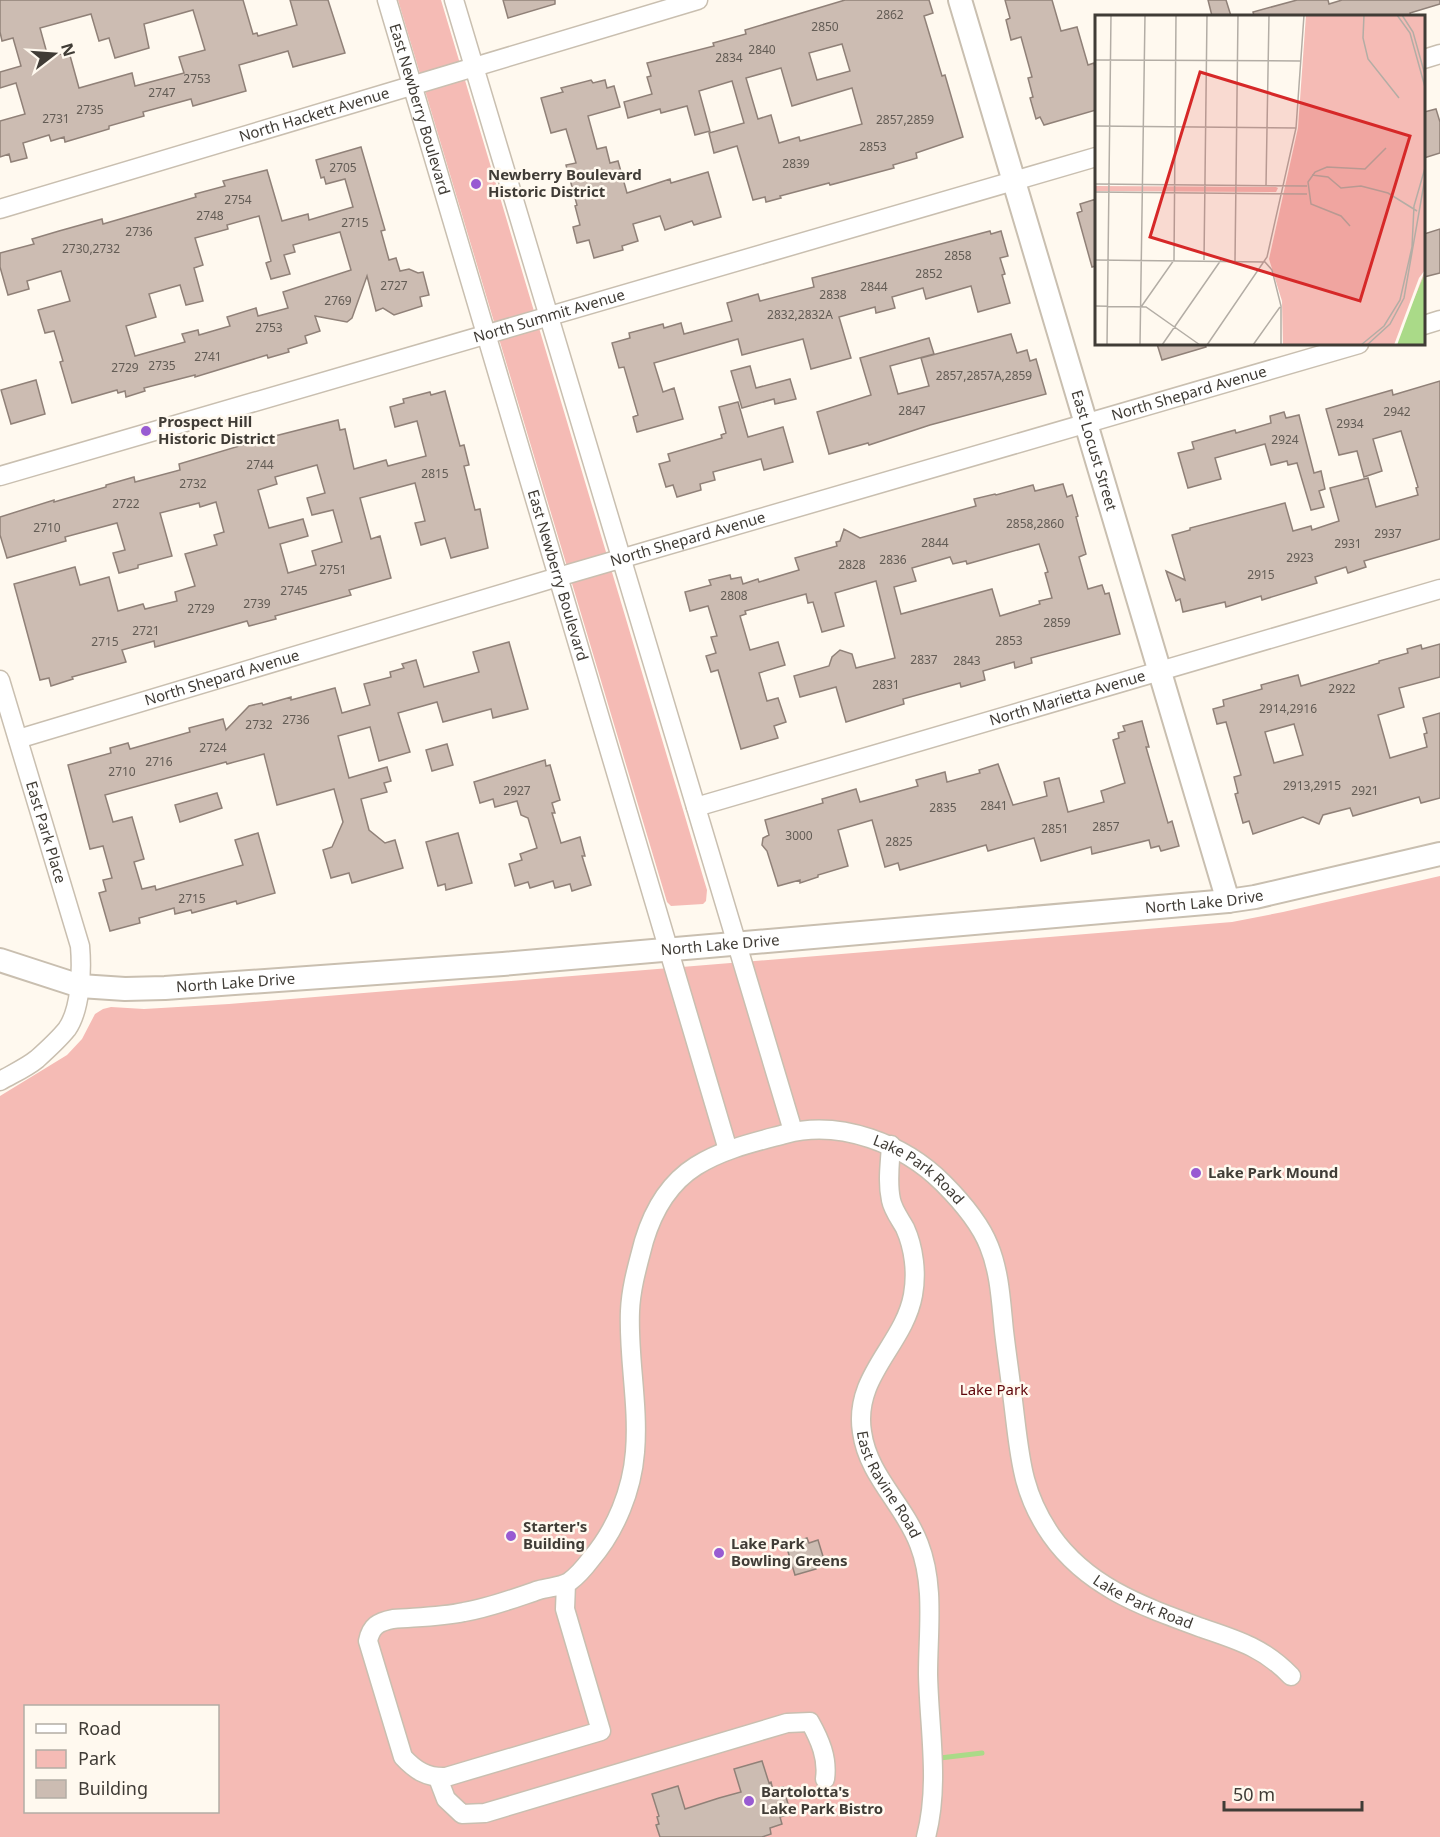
<svg xmlns="http://www.w3.org/2000/svg" width="1440" height="1837" font-family="'Noto Sans',sans-serif">
<style>
.green{fill:#f5bbb5;fill-rule:evenodd}
.lines{fill:none;stroke-linecap:round;stroke-linejoin:round}
.stream{stroke:#aada88;stroke-width:5}
.building{fill:#ccbcb2;stroke:#908178;stroke-width:1.5;fill-rule:evenodd}
.minor-casing{stroke:#c9bfb0;stroke-width:21}
.major-casing{stroke:#c9bfb0;stroke-width:26}
.minor{stroke:#fff;stroke-width:18}
.major{stroke:#fff;stroke-width:22}
.poi-dot{fill:#985bd2;stroke:#fff9ef;stroke-width:2}
.labels{text-anchor:middle;stroke-width:5;stroke-linejoin:round;paint-order:stroke}
.number-label{font-size:12px;fill:#635c55}
.street-label{font-size:15px;fill:#403c36;stroke:#fff9ef}
.poi-label{font-size:15px;font-weight:bold;fill:#403c36;stroke:#fff9ef;text-anchor:start}
.park-label{font-size:15px;fill:#5e050a;stroke:#fff9ef}
.inset-road{fill:none;stroke:#b3ada5;stroke-width:1.5}
.view{fill:#d62828;fill-opacity:0.15;stroke:#d62828;stroke-width:3}
.inset-edge{fill:none;stroke:#403c36;stroke-width:3}
</style>
<rect width="100%" height="100%" fill="#fff9ef"/>
<path class="green" d="M398 0H441L707 890 706 901 703 904 671 906 667 902Z
M1440 876V1837H0V1096L67 1055 82 1039 95 1014 103 1009 111 1007 144 1009 229 1004 1232 922 1283 912ZM26 1706H218V1812H26Z"/>
<g class="lines">
<path class="stream" d="M940 1758 982 1753"/>
</g>
<path class="building" d="M0 0H243L253 34 257 33 258 36 297 25 290 0H328L345 53 293 67 288 51 239 65 246 91 193 106 191 99 143 112 144 116 109 126V129L65 142 64 137 51 141 49 135 23 143 27 158 11 162 9 154 0 157V121L25 114 16 83 0 88V72L21 66 13 38 2 41 0 32ZM193 10 205 50 179 57 184 73 135 86 132 73 79 88 69 52 48 57 40 28 91 14 99 41 109 38 115 58 149 48 144 24Z
M503 0H555V4L508 18Z
M845 0H929L933 13 924 16 942 76 945 75 963 137 916 153 917 158 893 165 894 168 830 185 829 183 780 196 781 198 766 202 765 197 753 200 737 146 714 153 709 133 744 123 732 81 699 91 710 131 695 135 687 106 661 113 660 109 628 118 624 102 652 94 647 77 651 76 647 63 714 46 713 43 746 34 745 30ZM842 44 850 71 817 80 809 53ZM781 68 792 106 852 88 862 124 800 141 799 137 779 143 771 115 758 119 746 78Z
M1005 0H1052L1061 31 1077 27 1088 65 1094 63 1096 72V110L1044 125 1040 117 1036 119 1030 98 1033 97 1028 78 1032 77 1021 37 1011 40 1006 20 1010 18Z
M1208 0H1226L1231 16H1212Z
M1297 0H1328L1329 4 1342 0H1440V4L1410 13 1411 16H1254L1253 12Z
M591 80 593 83 605 80 607 88 614 86 620 107 588 116 597 149 606 147 610 163 618 161 627 193 670 179 671 183 708 172 721 217 694 225 692 221 665 230 660 216 633 224 638 241 622 246 623 250 594 258 589 240 577 243 573 227 580 225 575 206 577 205 566 165 576 163 566 129 551 133 541 98 563 92 561 88Z
M1436 109 1440 122V153L1424 158V112Z
M361 147 385 230 381 231 389 260 396 258 400 271 409 269 418 273 423 272 429 295 420 297 422 306 394 315 383 308 376 311 367 276 352 318 347 322 315 316 320 331 305 336 307 343 288 349 289 352 268 358 267 355 195 377V375L144 388 145 391 126 397 125 391 118 393 117 390 72 403 60 362 63 361 54 331 45 333 38 310 70 301 61 271 27 281 29 289 8 295 0 267V253L34 244 32 239 59 231 102 219 103 224 196 197 195 194 225 186 223 181 267 170 282 221 308 214 309 220 353 207 345 179 326 184 324 177 321 178 316 160ZM259 216 271 261 266 263 271 279 290 274 284 255 295 252 293 245 340 232 351 270 283 292 288 308 258 316 256 308 227 317 230 326 199 335 198 330 182 334 185 342 135 356 126 326 156 317 149 294 180 285 186 305 203 301 194 268 203 265 195 238 228 229 227 225Z
M1096 199V266L1092 267 1077 213 1082 211 1080 204Z
M1440 229V273L1424 277V234Z
M990 231 991 234 1001 231 1008 256 1000 258 1005 274 1002 275 1010 303 978 312 971 286 926 299 923 288 892 297 895 308 876 313 875 307 839 317 851 358 811 369 803 339 742 355 738 339 654 363 663 392 674 388 683 419 637 432 633 417 638 415 624 367 619 368 612 343 630 338 629 333 663 324 664 328 681 323 684 334 732 321 727 303 758 294 760 301 814 287 812 278Z
M1011 334 1017 353 1027 350 1030 361 1036 359 1046 394 930 425 869 445 868 443 829 454 817 412 871 395 860 358 929 338 934 354 890 366 898 394 929 386 921 358Z
M1157 344H1205L1206 347 1162 360Z
M750 366 756 388 790 379 796 399 775 404 774 399 742 408 731 371Z
M36 380 45 414 11 424 1 390Z
M1440 381V539L1364 561 1366 567 1348 573 1346 567 1315 577 1317 583 1262 600 1261 596 1226 607 1225 602 1183 612 1180 599 1176 601 1166 571 1185 580 1172 535 1190 530V528L1285 503 1293 531 1311 526 1312 530 1339 521 1330 488 1368 478 1376 507 1418 495 1416 488 1418 487 1401 431 1373 439 1382 471 1364 477 1357 451 1339 455 1326 409 1392 390 1393 395Z
M445 391 460 446 464 445 469 465 464 466 475 510 480 509 488 548 451 558 445 538 421 545 415 523 425 521 415 483 360 498 371 539 380 536 391 578 349 590 351 595 275 616 276 619 249 626 247 621 155 647 154 641 122 650 126 662 72 677 73 679 51 686 49 678 40 680 14 584 75 567 80 585 109 577 118 611 143 604 145 609 177 601 175 592 195 586 185 554 217 545 214 535 224 532 216 502 200 507 199 503 160 513 172 556 138 565V568L119 573 113 553 125 550 117 523 65 537 66 541 7 558 0 535V517L54 500V502L106 487V485L134 477 135 482 180 470 179 464 263 439 338 420 340 430 345 429 354 469 386 460 388 466 426 456 417 421 395 427 390 407 404 403 403 399 430 392 431 395ZM317 465 325 493 307 498 312 515 333 510 342 542 312 551 316 565 288 573 280 544 308 536 303 519 269 528 258 490 277 484 275 477Z
M738 402 748 437 783 427 793 462 764 470 761 459 713 472 715 480 700 484 701 490 677 497 673 485 666 487 659 464 670 461 668 454 722 438 721 435 726 433 719 407Z
M1284 412 1286 418 1299 415 1314 473 1321 471 1325 489 1319 491 1324 507 1311 510 1297 463 1288 465 1287 461 1271 465 1265 444 1215 458 1221 479 1188 488 1178 453 1194 449 1192 442 1235 430 1236 433 1271 423 1270 416Z
M1063 484 1067 497 1072 495 1078 516 1076 517 1086 554 1079 557 1088 589 1102 585 1105 594 1109 593 1120 634 1031 658 1032 663 1015 668 1014 662 983 671 985 680 961 687 960 683 903 699 904 704 846 722 836 687 800 697 794 676 829 666 832 657 840 650 852 654 856 668 895 658 876 581 835 593 844 626 822 632 813 602 808 603 806 594 745 611 746 614 740 616 750 650 778 642 785 665 759 673 767 701 778 698 786 722 774 726 778 738 741 749 718 670 711 672 706 656 716 653 711 637 717 636 708 606 690 611 685 592 711 585 709 580 730 575 731 579 741 577 743 584 758 579 759 582 799 570 795 558 837 546 836 542 840 541 844 529 860 538 976 506 974 499 995 494 996 495 1033 485 1035 491ZM1039 544 1048 572 1045 573 1052 598 1039 601 1040 604 1000 616 992 589 901 614 894 587 916 581 912 568 950 557 953 564 966 561 967 564Z
M509 642 528 709 493 718 491 709 443 722 437 702 398 713 410 752 379 761 370 727 338 736 349 778 387 767 391 781 384 783 387 792 361 799 369 830 385 843 395 840 403 868 352 883 349 873 331 878 323 850 332 847 343 822 334 789 277 805 264 754 227 764 226 762 105 795 113 822 132 817 144 859 134 862 142 889 155 886 156 890 243 865 235 840 258 833 275 893 237 904 236 901 192 913 191 910 175 914 174 908 139 918 140 923 110 931 99 893 106 891 103 880 112 878 103 846 90 849 68 765 111 753 110 748 128 743 130 749 190 732 189 728 223 719 226 730 249 706 262 703 263 705 291 697V700L335 688 342 713 370 705 364 684 391 677 390 672 404 668 402 664 416 660 424 687 479 672 473 652Z
M1440 644V677L1399 688 1404 707 1378 715 1390 758 1427 747 1424 734 1427 733 1423 718 1440 713V798L1421 803 1419 797 1353 816 1350 808 1323 815 1319 824 1303 817 1253 834 1249 821 1243 823 1235 794 1238 793 1234 777 1241 775 1226 722 1217 724 1213 709 1224 706 1223 700 1262 689 1261 685 1298 675 1301 686 1379 663V661L1408 653 1407 649 1421 645 1422 649ZM1294 724 1303 755 1274 763 1265 732Z
M1142 721 1149 747H1146L1168 823 1172 821 1179 846 1161 851 1159 846 1151 848 1149 840 1092 854 1091 847 1041 861 1034 838 988 851 986 845 900 870 898 863 885 867 872 820 838 830 848 866 818 875V877L800 883V880L778 886 767 851 762 845 763 838 769 835 765 820 823 803 822 799 856 789 860 802 918 786 916 780 945 772 947 782 980 773 979 770 998 764 1013 805 1047 796 1044 782 1059 778 1068 812 1104 802 1101 791 1125 783 1113 740 1119 738 1118 733 1125 731 1123 726Z
M447 744 453 765 432 771 426 750Z
M545 760 546 766 550 765 560 800 552 803 555 813H552L561 843 580 837 585 856H582L591 885 572 891 570 884 555 888 553 881 530 888 528 882 515 886 509 864 522 860 520 854 537 848 528 818 521 815 517 801 495 807 493 799 480 803 474 782Z
M217 793 222 808 180 822 175 805Z
M458 833 472 883 446 890 445 884 438 886 426 842Z
M807 1538 809 1543 818 1540 825 1563 815 1565 816 1569 795 1575 786 1545Z
M762 1761 769 1783 771 1782 773 1790 783 1787 791 1814 780 1817 782 1824 770 1828 771 1834 762 1837H660L656 1825 659 1824 657 1817 659 1816 652 1794 678 1786 685 1809 719 1798 741 1792 734 1769Z"/>
<g class="lines">
<g class="minor-casing">
<g id="minor">
<path id="s1" d="M387 0 728 1150"/>
<path d="M454 0 793 1131"/>
<path d="M1424 59 1440 54"/>
<path id="s2" d="M0 209 698 0"/>
<path d="M1424 325 1440 320"/>
<path id="s3" d="M0 476 1096 157"/>
<path id="s4" d="M0 680 80 946C82 969 81 1009 67 1029 59 1039 47 1050 37 1059 26 1068 12 1074 0 1081"/>
<path id="s5" d="M18 739 558 577 1359 344"/>
<path id="s6" d="M696 807 1440 589"/>
<path id="s7" d="M891 1145C890 1164 887 1182 891 1200 893 1210 900 1219 905 1228 914 1248 917 1273 913 1295 904 1345 853 1376 862 1432 868 1476 904 1504 919 1544 935 1585 928 1631 928 1674 929 1728 940 1784 926 1837"/>
<path id="s8" d="M566 1584 565 1609 601 1731 446 1777C427 1778 415 1770 403 1757L368 1641C371 1626 378 1622 393 1619 417 1617 441 1617 464 1612 489 1608 515 1598 539 1590 549 1587 561 1587 569 1582 577 1576 585 1567 591 1559 616 1530 632 1490 635 1452 639 1405 628 1357 630 1311 631 1287 638 1264 644 1241 653 1211 669 1183 696 1166 723 1149 755 1142 785 1134 840 1119 904 1144 943 1183 961 1201 980 1223 989 1246 1000 1273 1001 1303 1004 1331 1007 1357 1011 1383 1014 1409 1020 1458 1022 1493 1051 1535 1088 1588 1145 1607 1202 1628 1238 1640 1264 1648 1291 1676"/>
<path d="M438 1778 446 1799 462 1814 485 1813 787 1723 810 1722C820 1740 828 1758 825 1779"/>
</g>
</g>
<g class="major-casing">
<g id="major">
<path id="s9" d="M960 0 1228 901"/>
<path id="s10" d="M0 960 80 986 125 989 165 988 503 964 1228 901 1255 897 1440 854"/>
</g>
</g>
<use href="#minor" class="minor"/>
<use href="#major" class="major"/>
</g>
<g class="poi-dot">
<circle cx="476" cy="184" r="6"/>
<circle cx="146" cy="431" r="6"/>
<circle cx="1196" cy="1173" r="6"/>
<circle cx="511" cy="1536" r="6"/>
<circle cx="719" cy="1553" r="6"/>
<circle cx="749" cy="1801" r="6"/>
</g>
<g class="labels">
<g class="number-label">
<text x="890" y="19">2862</text>
<text x="825" y="31">2850</text>
<text x="762" y="54">2840</text>
<text x="729" y="62">2834</text>
<text x="197" y="83">2753</text>
<text x="162" y="97">2747</text>
<text x="90" y="114">2735</text>
<text x="56" y="123">2731</text>
<text x="905" y="124">2857,2859</text>
<text x="873" y="151">2853</text>
<text x="796" y="168">2839</text>
<text x="343" y="172">2705</text>
<text x="238" y="204">2754</text>
<text x="210" y="220">2748</text>
<text x="355" y="227">2715</text>
<text x="139" y="236">2736</text>
<text x="91" y="253">2730,2732</text>
<text x="958" y="260">2858</text>
<text x="929" y="278">2852</text>
<text x="394" y="290">2727</text>
<text x="874" y="291">2844</text>
<text x="833" y="299">2838</text>
<text x="338" y="305">2769</text>
<text x="800" y="319">2832,2832A</text>
<text x="269" y="332">2753</text>
<text x="208" y="361">2741</text>
<text x="162" y="370">2735</text>
<text x="125" y="372">2729</text>
<text x="984" y="380">2857,2857A,2859</text>
<text x="912" y="415">2847</text>
<text x="1397" y="416">2942</text>
<text x="1350" y="428">2934</text>
<text x="1285" y="444">2924</text>
<text x="260" y="469">2744</text>
<text x="435" y="478">2815</text>
<text x="193" y="488">2732</text>
<text x="126" y="508">2722</text>
<text x="1035" y="528">2858,2860</text>
<text x="47" y="532">2710</text>
<text x="1388" y="538">2937</text>
<text x="935" y="547">2844</text>
<text x="1348" y="548">2931</text>
<text x="1300" y="562">2923</text>
<text x="893" y="564">2836</text>
<text x="852" y="569">2828</text>
<text x="333" y="574">2751</text>
<text x="1261" y="579">2915</text>
<text x="294" y="595">2745</text>
<text x="734" y="600">2808</text>
<text x="257" y="608">2739</text>
<text x="201" y="613">2729</text>
<text x="1057" y="627">2859</text>
<text x="146" y="635">2721</text>
<text x="1009" y="645">2853</text>
<text x="105" y="646">2715</text>
<text x="924" y="664">2837</text>
<text x="967" y="665">2843</text>
<text x="886" y="689">2831</text>
<text x="1342" y="693">2922</text>
<text x="1288" y="713">2914,2916</text>
<text x="296" y="724">2736</text>
<text x="259" y="729">2732</text>
<text x="213" y="752">2724</text>
<text x="159" y="766">2716</text>
<text x="122" y="776">2710</text>
<text x="1312" y="790">2913,2915</text>
<text x="517" y="795">2927</text>
<text x="1365" y="795">2921</text>
<text x="994" y="810">2841</text>
<text x="943" y="812">2835</text>
<text x="1106" y="831">2857</text>
<text x="1055" y="833">2851</text>
<text x="799" y="840">3000</text>
<text x="899" y="846">2825</text>
<text x="192" y="903">2715</text>
</g>
<g class="street-label">
<text dy="5" stroke="none"><textPath href="#s1" startOffset="114">East Newberry Boulevard</textPath></text>
<text dy="5" stroke="none"><textPath href="#s2" startOffset="328">North Hackett Avenue</textPath></text>
<text dy="5" stroke="none"><textPath href="#s3" startOffset="572">North Summit Avenue</textPath></text>
<text dy="5" stroke="none"><textPath href="#s5" startOffset="1221">North Shepard Avenue</textPath></text>
<text dy="5" stroke="none"><textPath href="#s9" startOffset="470">East Locust Street</textPath></text>
<text dy="5" stroke="none"><textPath href="#s5" startOffset="699">North Shepard Avenue</textPath></text>
<text dy="5" stroke="none"><textPath href="#s1" startOffset="600">East Newberry Boulevard</textPath></text>
<text dy="5" stroke="none"><textPath href="#s5" startOffset="213">North Shepard Avenue</textPath></text>
<text dy="5" stroke="none"><textPath href="#s6" startOffset="387">North Marietta Avenue</textPath></text>
<text dy="5" stroke="none"><textPath href="#s4" startOffset="159">East Park Place</textPath></text>
<text dy="5" stroke="none"><textPath href="#s10" startOffset="1212">North Lake Drive</textPath></text>
<text dy="5" stroke="none"><textPath href="#s10" startOffset="726">North Lake Drive</textPath></text>
<text dy="5" stroke="none"><textPath href="#s10" startOffset="240">North Lake Drive</textPath></text>
<text dy="5" stroke="none"><textPath href="#s8" startOffset="1396">Lake Park Road</textPath></text>
<text dy="5" stroke="none"><textPath href="#s7" startOffset="363">East Ravine Road</textPath></text>
<text dy="5" stroke="none"><textPath href="#s8" startOffset="1917">Lake Park Road</textPath></text>
</g>
<g class="poi-label">
<text x="488" y="180">Newberry Boulevard<tspan x="488" dy="17">Historic District</tspan></text>
<text x="158" y="427">Prospect Hill<tspan x="158" dy="17">Historic District</tspan></text>
<text x="1208" y="1178">Lake Park Mound</text>
<text x="523" y="1532">Starter's<tspan x="523" dy="17">Building</tspan></text>
<text x="731" y="1549">Lake Park<tspan x="731" dy="17">Bowling Greens</tspan></text>
<text x="761" y="1797">Bartolotta's<tspan x="761" dy="17">Lake Park Bistro</tspan></text>
</g>
<g class="park-label">
<text x="994" y="1395">Lake Park</text>
</g>
</g>
<g transform="translate(1095 15)">
<rect width="330" height="330" fill="#fff9ef"/>
<path d="M211 0H330V258L302 330H188L187 286 174 244 203 113ZM0 171 181 172 183 173 181 177 0 176Z" fill="#f5bbb5"/>
<path d="M330 258V330H302L304 319Z" fill="#aada88"/>
<path d="M330 255 302 330H299L324 263Z" fill="#fff9ef"/>
<path class="inset-road" d="M269 0 268 23 273 44 304 83M302 0 315 18 330 72M307 0 318 17 330 60M0 45 205 46M0 111 201 113M217 160 233 162 246 173 266 171 293 178 322 196M0 169 212 171M171 170 174 0M0 177 212 179M255 211 246 201 216 189 213 167 220 157 232 152 270 154 291 133M0 245 170 247 177 255 186 291V330M109 245 112 0M140 246 143 0M0 291 51 292 105 330M46 292 79 245 81 0M12 330 16 0M45 330 50 0M67 330 126 245M112 330 172 242 201 113 209 0M158 330 185 292M266 330 289 311 305 285 317 232 319 191 330 153M272 330 295 309 309 283 330 163"/>
<path class="view" d="M105 57 315 121 265 286 55 222Z"/>
<rect width="330" height="330" class="inset-edge"/>
</g>
<rect x="24" y="1705" width="195" height="108" fill="#fff9ef" stroke="#b3ada5" stroke-width="1.5"/>
<rect x="36" y="1724" width="30" height="9" fill="#ffffff" stroke="#b3ada5" stroke-width="1.5"/>
<text x="78" y="1735" font-size="18" fill="#403c36">Road</text>
<rect x="36" y="1750" width="30" height="18" fill="#f5bbb5" stroke="#b3ada5" stroke-width="1.5"/>
<text x="78" y="1765" font-size="18" fill="#403c36">Park</text>
<rect x="36" y="1780" width="30" height="18" fill="#ccbcb2" stroke="#b3ada5" stroke-width="1.5"/>
<text x="78" y="1795" font-size="18" fill="#403c36">Building</text>
<g transform="translate(54 54) rotate(73)" stroke="#fff9ef" stroke-width="4.5" paint-order="stroke">
<path d="M0-4.5L10 22L0 15L-10 22Z" fill="#403c36"/>
<text y="-9" font-size="16" font-weight="bold" text-anchor="middle" fill="#403c36">N</text>
</g>
<path d="M1224 1801v9h138v-9" fill="none" stroke="#403c36" stroke-width="3"/>
<text x="1233" y="1801" font-size="18" fill="#403c36" stroke="#fff9ef" stroke-width="4.5" paint-order="stroke">50 m</text>
</svg>
